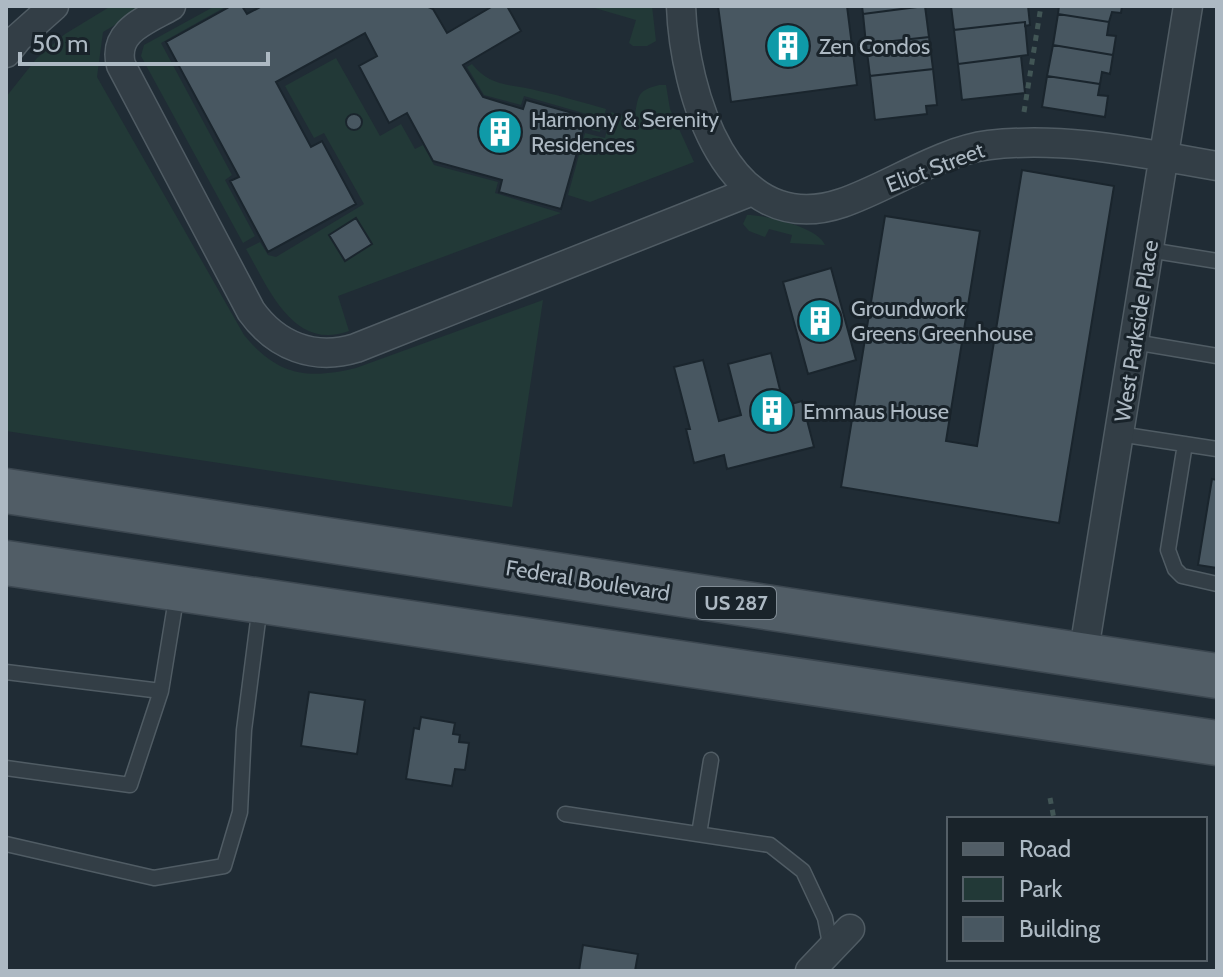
<svg xmlns="http://www.w3.org/2000/svg" width="1223" height="977" font-family="Cabin,sans-serif">
<style>
.green{fill:#223937}
.building{fill:#485761;stroke:#1a252d;stroke-width:2}
.lines{fill:none;stroke-linecap:round;stroke-linejoin:round}
.service-casing{stroke:#505c64;stroke-width:17}
.minor-casing{stroke:#505c64;stroke-width:31}
.primary-casing{stroke:#3c4750;stroke-width:47}
.path{stroke:#415555;stroke-width:5;stroke-dasharray:6 6;stroke-linecap:butt}
.service{stroke:#333e46;stroke-width:14}
.minor{stroke:#333e46;stroke-width:28}
.primary{stroke:#515d66;stroke-width:44}
.labels{text-anchor:middle;stroke-width:6;stroke-linejoin:round;paint-order:stroke}
.shield{fill:#19232a;stroke:#818c95;stroke-width:2}
.shield-label{font-size:20px;font-weight:bold;fill:#adb9c3}
.poi-label{font-size:22px;fill:#adb9c3;stroke:#19232a;text-anchor:start}
.street-label{font-size:22px;fill:#adb9c3;stroke:#19232a}
</style>
<rect width="100%" height="100%" fill="#202c35"/>
<path class="green" d="M111 6H147L103 32 97 77 244 335C277 375 307 380 356 368L543 300 512 507 6 431V97L37 58 65 34Z
M215 6H227L161 43 232 175 225 180 255 236 243 243 141 56 144 45Z
M588 6H652L656 41 647 46H633L629 43 636 20Z
M336 58 380 136 401 124 415 149 423 145 434 165 498 182 495 193 561 213 338 296 349 331C293 352 268 287 246 249L260 242 268 255 276 257 364 204 324 133 314 138 285 86Z
M472 64C491 88 513 84 539 91 562 96 584 103 606 109L600 132 587 129 590 115 524 96 521 105 484 95 467 67Z
M659 85H666L670 109 694 162 590 202 568 195 585 133 605 138 611 112 634 119C639 97 635 91 659 85Z
M747 215C765 215 818 227 825 245L790 243 792 235 769 229 765 237 749 231 743 224Z"/>
<path class="building" d="M231 6H242L247 14 262 6H426L433 9 447 33 493 6H507L521 31 463 65 483 97 523 109 526 100 587 117 561 209 499 192 502 180 433 161 407 113 389 123 359 66 377 56 365 33 276 82 311 147 322 141 356 204 268 252 230 181 239 177 166 42Z
M718 6H847L857 85 731 102Z
M862 6H924L863 14Z
M925 6 929 37 866 44 863 14Z
M951 6H1028L1030 25 1025 26V22L954 30Z
M1059 6H1122L1121 13 1112 12 1109 22 1058 14Z
M1058 14 1109 22 1107 35 1116 36 1113 55 1053 45Z
M1025 22 1028 55 958 64 954 30Z
M929 37 933 69 870 76 866 44Z
M1053 45 1113 55 1110 74 1102 72 1100 84 1047 76Z
M1021 56 1025 93 962 100 958 64Z
M933 69 937 105 926 106 927 114 875 120 870 76Z
M1047 76 1100 84 1098 95 1108 96 1105 117 1042 107Z
M346 122a8 8 0 1 1 16 0a8 8 0 1 1-16 0Z
M1022 170 1114 186 1059 523 841 487 885 216 980 231 946 441 977 446Z
M356 218 372 244 345 261 329 235Z
M831 268 856 360 808 374 783 282Z
M771 353 784 406 802 401 814 447 727 469 724 455 694 463 686 429H690L674 367 703 360 719 421 741 415 728 364Z
M1212 479 1217 480V568L1198 565Z
M309 692 365 700 357 754 301 746Z
M421 717 455 723 453 734 460 735 459 742 469 743 465 770 455 769 452 786 406 779 414 728 419 729Z
M583 945 638 954 635 971H579Z"/>
<g class="lines">
<g class="service-casing">
<path id="service" d="M1149 250 1217 261
M1134 342 1217 356
M1119 434 1217 449
M1185 444 1168 550 1175 569 1182 576 1217 584
M6 672 161 691
M6 768 130 785 161 691 177 593
M565 814 770 845 803 871 825 918 831 949
M699 834 711 760
M6 844 154 878 224 866 240 812 244 730 260 605"/>
</g>
<g class="minor-casing">
<path id="minor" d="M171 6C147 20 112 31 121 65L251 311C276 346 314 361 356 348L752 191
M681 6C684 91 727 242 842 203 889 187 940 151 989 145 1066 136 1141 153 1217 166
M6 53 18 38 54 6
M1083 656 1188 6
M810 971 850 929"/>
</g>
<g class="primary-casing">
<path id="primary" d="M6 491 1217 676
M6 563 1217 743"/>
</g>
<path class="path" d="M1024 112 1041 6
M1050 798 1054 819"/>
<use href="#service" class="service"/>
<use href="#minor" class="minor"/>
<use href="#primary" class="primary"/>
</g>
<defs>
<g id="building-disc" transform="scale(2.3)"><circle r="9.5" fill="#0f9aa8" stroke="#19232a"/><path d="M-4-6H4V6H1V3H-1V6H-4ZM-2.5-4.3h1.7v1.8h-1.7ZM.8-4.3h1.7v1.8H.8ZM-2.5-1h1.7V.8h-1.7ZM.8-1h1.7V.8H.8Z" fill="#fff"/></g>
</defs>
<g fill-rule="evenodd">
<use href="#building-disc" x="788" y="46"/>
<use href="#building-disc" x="500" y="132"/>
<use href="#building-disc" x="820" y="321"/>
<use href="#building-disc" x="772" y="411"/>
</g>
<g class="labels">
<rect class="shield" x="696" y="587" width="80" height="32" rx="6"/>
<g class="shield-label">
<text x="736" y="610">US 287</text>
</g>
<g class="poi-label">
<text x="819" y="54">Zen Condos</text>
<text x="531" y="127">Harmony &amp; Serenity<tspan x="531" dy="25">Residences</tspan></text>
<text x="851" y="316">Groundwork<tspan x="851" dy="25">Greens Greenhouse</tspan></text>
<text x="803" y="419">Emmaus House</text>
</g>
<g class="street-label">
<text transform="translate(935 167) rotate(-21)" y="8">Eliot Street</text>
<text transform="translate(1136 331) rotate(-81)" y="8">West Parkside Place</text>
<text transform="translate(588 580) rotate(9)" y="8">Federal Boulevard</text>
</g>
</g>
<rect width="1223" height="977" fill="none" stroke="#adb9c3" stroke-width="16"/>
<rect x="947" y="817" width="260" height="144" fill="#19232a" stroke="#545f67" stroke-width="2"/>
<rect x="963" y="843" width="40" height="12" fill="#515d66" stroke="#545f67" stroke-width="2"/>
<text x="1019" y="857" font-size="24" fill="#adb9c3">Road</text>
<rect x="963" y="877" width="40" height="24" fill="#223937" stroke="#545f67" stroke-width="2"/>
<text x="1019" y="897" font-size="24" fill="#adb9c3">Park</text>
<rect x="963" y="917" width="40" height="24" fill="#485761" stroke="#545f67" stroke-width="2"/>
<text x="1019" y="937" font-size="24" fill="#adb9c3">Building</text>
<path d="M20 52v12h248v-12" fill="none" stroke="#adb9c3" stroke-width="4"/>
<text x="32" y="52" font-size="24" fill="#adb9c3" stroke="#19232a" stroke-width="6" paint-order="stroke">50 m</text>
</svg>
